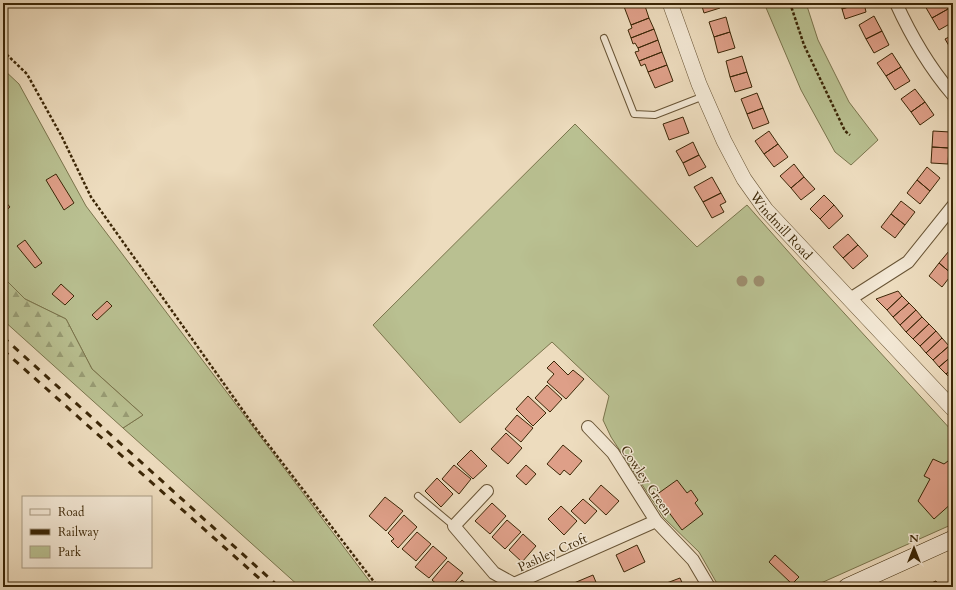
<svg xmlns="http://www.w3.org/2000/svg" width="956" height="590" font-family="Cardo,serif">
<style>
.green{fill:#b9c091;stroke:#7a744c}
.forest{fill:url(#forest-firs);stroke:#7a744c}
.building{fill:#de9f88;stroke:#3c2707}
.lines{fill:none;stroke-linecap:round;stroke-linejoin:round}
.service-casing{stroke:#685435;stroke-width:8}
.minor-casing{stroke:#685435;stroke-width:14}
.tertiary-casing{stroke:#685435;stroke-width:16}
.secondary-casing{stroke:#3c2707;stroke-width:18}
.path{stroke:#3c2707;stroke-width:2.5;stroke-dasharray:3 2;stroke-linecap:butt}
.service{stroke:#f3e8d5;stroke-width:6}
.minor{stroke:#f3e8d5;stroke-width:12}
.tertiary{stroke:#f3e8d5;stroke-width:15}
.secondary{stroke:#f3e8d5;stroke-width:17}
.rail{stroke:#3c2707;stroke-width:3;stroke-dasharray:7 7;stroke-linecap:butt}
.tree{fill:#9d8d6d}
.labels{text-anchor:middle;stroke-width:3;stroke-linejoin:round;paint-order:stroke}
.street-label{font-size:13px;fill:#3c2707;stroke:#f3e8d5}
</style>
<defs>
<pattern id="forest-firs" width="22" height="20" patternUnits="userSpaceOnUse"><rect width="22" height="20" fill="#b9c091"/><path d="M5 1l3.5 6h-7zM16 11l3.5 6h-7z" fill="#989c74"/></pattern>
</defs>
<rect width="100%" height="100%" fill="#eddcbe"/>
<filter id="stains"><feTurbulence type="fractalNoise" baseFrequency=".005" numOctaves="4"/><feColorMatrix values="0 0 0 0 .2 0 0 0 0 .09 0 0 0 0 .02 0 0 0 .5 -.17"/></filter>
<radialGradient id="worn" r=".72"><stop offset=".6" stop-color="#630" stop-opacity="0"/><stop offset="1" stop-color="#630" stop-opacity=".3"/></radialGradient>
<path class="green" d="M764 3H806L818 40 849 102 878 140 851 165 835 152 801 90Z
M3 69 19 84 86 206 374 587H300L123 428 143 415 92 369 66 319 25 299 3 277Z
M575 124 697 247 747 205 801 266 953 432V524L812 587H719L699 552 664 518 611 437 603 420 609 396 552 342 460 423 373 325Z"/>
<path class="forest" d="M3 277 25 299 66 319 92 369 143 415 123 428 3 320Z"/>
<path class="building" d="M625 3H644L649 18 631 25 623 4Z
M701 3H719L720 8 704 13Z
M840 3H861L842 9Z
M861 3H864L866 12 845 19 842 9Z
M931 3H945L948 9 932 18 925 6Z
M948 9 953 16V22L939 30 932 18Z
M874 16 882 31 866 39 859 25Z
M726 17 730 32 714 37 709 22Z
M649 18 654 29 631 38 628 30 632 28 631 25Z
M654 29 658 40 638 48 635 43 633 44 631 38Z
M882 31 889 45 874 53 866 39Z
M730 32 735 48 718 53 714 37Z
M953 35V51H952L945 39Z
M658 40 662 52 639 61 635 52 639 51 638 48Z
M662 52 667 65 648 72 645 64 641 66 639 61Z
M892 53 901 67 886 76 877 63Z
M742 56 747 72 730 77 726 61Z
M667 65 673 81 655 88 648 72Z
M901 67 910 81 895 90 886 76Z
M747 72 752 87 735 92 730 77Z
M915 89 925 102 911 112 901 99Z
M757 93 763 108 747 114 741 99Z
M925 102 934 115 920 125 911 112Z
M763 108 769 123 753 129 747 114Z
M683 117 689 133 669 140 663 124Z
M769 131 778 144 764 154 755 141Z
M933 131 950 132 949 148 932 147Z
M693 142 699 155 683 163 676 151Z
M778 144 788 157 774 167 764 154Z
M932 147 949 148 948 164 931 163Z
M699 155 706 167 689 176 683 163Z
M794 164 804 177 791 188 780 176Z
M927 167 940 178 930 191 917 180Z
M56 174 74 203 64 210 46 180Z
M712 177 721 193 703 202 694 187Z
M804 177 815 189 801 200 791 188Z
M917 180 930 191 920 204 907 193Z
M721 193 726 202 720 205 724 212 712 218 703 202Z
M824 195 834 205 820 219 810 209Z
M3 199 10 207 3 213Z
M901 201 915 212 905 225 891 214Z
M834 205 843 216 829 229 820 219Z
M891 214 905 225 895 238 881 227Z
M848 234 858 245 843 258 833 247Z
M25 240 42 263 35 268 17 246Z
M858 245 868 256 853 269 843 258Z
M949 251 953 254 952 274 939 263Z
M939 263 952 274 942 287 929 276Z
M61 284 74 296 65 305 52 294Z
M898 291 902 296 887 310 876 299Z
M902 296 909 303 893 317 887 310Z
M107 301 112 306 97 320 92 315Z
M909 303 916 310 900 325 893 317Z
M916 310 922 317 906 332 900 325Z
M922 317 929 324 913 339 906 332Z
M929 324 936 331 920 346 913 339Z
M936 331 942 338 926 353 920 346Z
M942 338 949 346 933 360 926 353Z
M949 346 953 350V355L939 367 933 360Z
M953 355V368L946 374 939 367Z
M554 361 568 375 573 370 584 379 566 399 547 382 554 374 547 368Z
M953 368V380H952L946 374Z
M547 385 562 399 550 412 535 398Z
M528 396 546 413 533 426 516 409Z
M517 415 533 428 521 442 505 429Z
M506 433 522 448 508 464 491 449Z
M563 445 582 461 570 475 564 470 560 475 547 464Z
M471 450 487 466 473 479 457 464Z
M933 459 944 464 948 461 953 467V502L934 519 918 501 930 479 924 476Z
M454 465 471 479 459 494 442 479Z
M526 465 536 474 526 485 516 476Z
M437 478 453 494 441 507 425 491Z
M677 480 687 493 691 490 698 500 695 503 703 514 682 530 656 495Z
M601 485 619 501 606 515 589 499Z
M385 497 403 511 386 531 369 516Z
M583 499 597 511 585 524 571 511Z
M492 503 506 516 490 534 475 521Z
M561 506 577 521 564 535 548 519Z
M404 515 417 527 398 548 391 541 394 539 388 533Z
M507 520 521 532 505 549 492 537Z
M417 532 431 544 416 561 402 549Z
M523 534 536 546 522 562 509 550Z
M637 545 645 562 624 572 616 555Z
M433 546 447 558 429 578 415 567Z
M775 555 799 577 792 584 769 562Z
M448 561 463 573 451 587H440L432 580Z
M593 575 598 587H576L574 583Z
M680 578 684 587H665L664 584Z
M462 580 470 587H456Z
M936 581 939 587H922Z"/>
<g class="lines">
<g class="service-casing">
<path id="service" d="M604 38 634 114 655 115 704 96
M418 496 454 526"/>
</g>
<g class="minor-casing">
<path id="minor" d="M896 3C911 36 929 67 953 95
M850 299 908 262 953 206
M588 427 613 453 656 521 693 560 709 587
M487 491 454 526 494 573 514 584 656 521"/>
</g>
<g class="tertiary-casing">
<g id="tertiary">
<path id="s1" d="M670 3 699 84 724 141 744 179 766 210 953 409"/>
</g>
</g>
<g class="secondary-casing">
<path id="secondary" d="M847 587 953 539"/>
</g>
<path class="path" d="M790 3 804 45 845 131 850 135
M3 51 27 74 62 137 91 197 254 426 378 587"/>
<use href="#service" class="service"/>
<use href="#minor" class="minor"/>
<use href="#tertiary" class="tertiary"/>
<use href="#secondary" class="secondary"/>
<path class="rail" d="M3 337 279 587
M3 350 269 587"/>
</g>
<g class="tree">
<circle cx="742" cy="281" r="5.5"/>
<circle cx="759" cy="281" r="5.5"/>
</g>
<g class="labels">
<g class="street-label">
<text dy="5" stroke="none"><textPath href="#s1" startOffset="251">Windmill Road</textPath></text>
<text transform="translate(647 480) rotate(56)" y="5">Cowley Green</text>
<text transform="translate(552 552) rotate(-24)" y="5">Pashley Croft</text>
</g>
</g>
<rect width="956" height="590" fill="none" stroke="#eddcbe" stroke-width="16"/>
<rect x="4" y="4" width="948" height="582" fill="none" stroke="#3c2707" stroke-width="2"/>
<rect x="8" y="8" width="940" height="574" fill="none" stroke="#3c2707"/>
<rect x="22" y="496" width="130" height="72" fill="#f3e8d5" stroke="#aa9b83"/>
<rect x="30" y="509" width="20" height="6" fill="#f3e8d5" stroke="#aa9b83"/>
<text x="58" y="516" font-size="12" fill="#3c2707">Road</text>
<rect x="30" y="529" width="20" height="6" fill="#3c2707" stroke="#aa9b83"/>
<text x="58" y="536" font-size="12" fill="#3c2707">Railway</text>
<rect x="30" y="546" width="20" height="12" fill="#b9c091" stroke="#aa9b83"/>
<text x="58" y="556" font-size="12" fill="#3c2707">Park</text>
<g transform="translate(914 548)" stroke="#f3e8d5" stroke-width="3" paint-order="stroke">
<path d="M0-3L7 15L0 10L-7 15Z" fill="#3c2707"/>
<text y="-6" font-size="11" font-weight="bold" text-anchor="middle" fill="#3c2707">N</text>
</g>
<rect width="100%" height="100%" filter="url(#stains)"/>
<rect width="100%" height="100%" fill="url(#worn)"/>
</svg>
